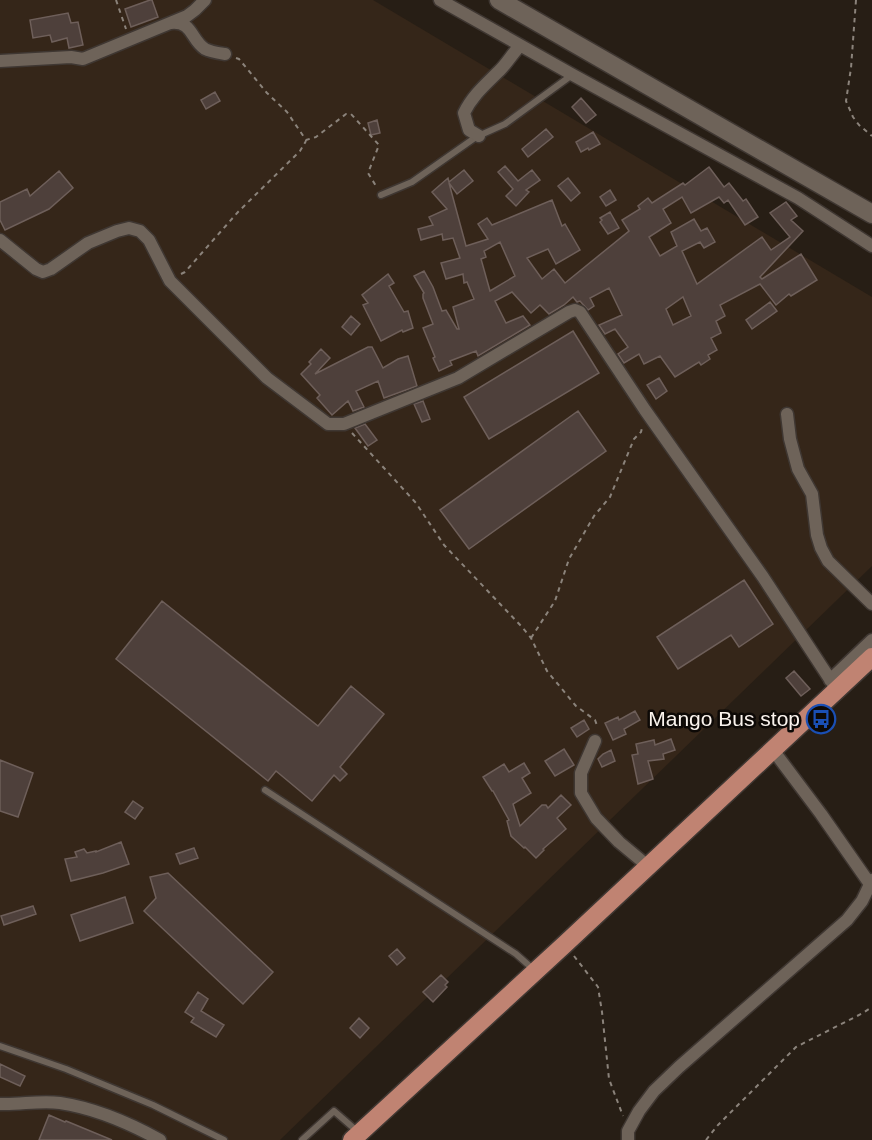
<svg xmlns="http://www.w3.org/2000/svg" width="872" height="1140" font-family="Arial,sans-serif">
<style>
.built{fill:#352619}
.building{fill:#4e403b;stroke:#6e5f5a;stroke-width:1.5;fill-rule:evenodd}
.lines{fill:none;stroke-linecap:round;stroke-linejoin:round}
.service-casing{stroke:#3f3732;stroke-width:9}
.minor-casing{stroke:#3f3732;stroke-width:15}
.secondary-casing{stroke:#3f3732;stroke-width:21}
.trunk-casing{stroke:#3f3732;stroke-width:21}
.path{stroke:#8b837b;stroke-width:2;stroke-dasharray:4.5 4.5;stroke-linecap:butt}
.service{stroke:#6e6359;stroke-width:6}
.minor{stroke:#6e6359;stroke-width:12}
.secondary{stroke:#6e6359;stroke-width:18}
.trunk{stroke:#c08372;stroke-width:18}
.labels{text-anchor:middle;stroke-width:5;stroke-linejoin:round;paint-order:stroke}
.poi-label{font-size:21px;fill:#faf3ed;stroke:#0d0906;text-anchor:end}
</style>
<rect width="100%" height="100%" fill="#271e15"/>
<path class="built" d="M0 0H373L872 297V566L280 1140H0Z"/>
<path class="building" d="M150 0H152L158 17 131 27 125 9Z
M68 13 71 23 78 22 83 45 69 48 67 38 52 42 50 35 33 38 30 20Z
M215 92 220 101 206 109 201 100Z
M581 98 596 115 586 123 572 107Z
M377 120 380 133 371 135 368 123Z
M546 129 553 137 528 157 522 149Z
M593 132 600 144 589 150 588 148 581 152 576 142Z
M505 166 518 181 532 170 540 180 526 190 529 192 516 206 506 196 513 189 498 172Z
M709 167 724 187 729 183 743 201 746 199 758 217 745 225 728 200 724 203 719 197 691 213 682 197 663 209 671 223 649 237 660 256 677 246 671 232 694 219 701 231 707 228 715 242 704 248 700 242 682 251 697 284 762 237 771 250 790 237 770 213 786 202 797 216 791 220 803 231 760 277 762 279 801 254 817 280 791 296 789 294 776 305 760 284 720 305 725 316 716 321 721 333 711 338 717 350 708 355 710 359 701 365 699 362 675 377 660 356 644 364 639 354 624 363 618 354 628 347 615 329 605 334 599 325 622 315 609 288 590 298 594 306 588 310 580 301 577 302 573 297 564 305 549 314 540 305 531 313 512 292 495 301 506 323 523 316 530 325 478 356 476 351 450 361 452 365 439 371 433 358 435 357 423 328 433 324 423 298V294L424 293 414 276 424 271 433 287 442 311 446 310 457 329H459L453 307 474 299 467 282 464 283 463 274 446 279 441 263 460 258 453 238 443 240 442 234 421 240 418 229 433 225 429 217 447 209 432 192 448 178 449 182 464 170 473 181 457 194 449 183 466 246 488 239 478 224 487 218 492 225 552 200 562 226 565 224 580 250 556 264 548 249 527 258 542 279 554 269 565 283 629 231 622 220 640 209 638 206 648 198 652 203 683 183 685 185ZM500 242 515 276 490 291 481 259 486 257 484 251ZM683 297 691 316 673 325 666 309Z
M59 171 73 188 49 209 5 230 0 220V202L27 189 30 196Z
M568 178 580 193 571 201 558 186Z
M610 190 616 200 606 206 600 197Z
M610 212 619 228 608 234 600 222 602 220 600 218Z
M388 274 394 283 389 286 404 312 408 311 413 328 403 332 402 330 381 341 363 305 368 303 362 295Z
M770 302 777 311 752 329 746 320Z
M351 316 360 324 351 335 342 327Z
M573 331 599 373 489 439 464 397Z
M368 347H372L383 368 398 359 408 356 417 386 384 398 378 381 356 391 364 407 353 411 348 401 332 415 317 398 320 395 301 374 311 364 309 362 321 349 330 358 315 374Z
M659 378 667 391 656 399 647 385Z
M423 401 430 419 422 422 414 404Z
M578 411 606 451 469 549 440 510Z
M365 424 377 440 368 446 355 428Z
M744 580 773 624 739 647 731 635 678 669 657 637Z
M162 601 318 726 351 686 384 714 340 767 347 774 340 781 334 775 312 801 276 771 268 781 116 659Z
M794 671 810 689 801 696 786 678Z
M635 711 640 720 624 729 626 734 613 740 605 723 618 717 619 720Z
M584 720 589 729 577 737 571 728Z
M671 739 675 750 663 754 664 759 648 761 653 779 638 784 632 755 638 754 636 744 654 740 655 745Z
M564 749 574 765 555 776 545 761Z
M611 750 615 761 602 767 598 759 603 754Z
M0 760 33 773 18 817 0 811Z
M524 763 530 773 522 778 531 793 513 804 520 826 542 805H546L548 808 561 795 571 805 557 818 566 829 543 849 544 850 536 858 525 847 524 848 511 836 507 821 509 820 493 791H492L483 777 504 764 509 772Z
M133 801 143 808 135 819 125 812Z
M121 842 129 864 103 873 71 881 65 859 77 857 75 852 84 849 87 853 96 851V852Z
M194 848 198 858 180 864 176 854Z
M168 873 273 972 243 1004 144 911 156 898 150 877Z
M125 897 133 923 80 941 71 915Z
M33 906 36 914 4 925 1 916Z
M397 949 405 958 397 965 389 956Z
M441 975 448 982 445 985 447 987 433 1002 423 992Z
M198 992 208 999 201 1011 224 1025 216 1037 191 1022 194 1018 185 1012Z
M359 1018 369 1028 360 1038 350 1028Z
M0 1064 25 1076 20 1086 0 1077Z
M49 1115 65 1122 66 1121 112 1140H39Z"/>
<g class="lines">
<g class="service-casing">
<path id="service" d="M381 195 412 182 476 137 505 124 572 75
M265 790 516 954 533 969
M0 1046 66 1069 153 1105 224 1140
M302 1140 334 1111 357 1131"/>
</g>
<g class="minor-casing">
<path id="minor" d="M440 0 573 75 798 198 872 246
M171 23C193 21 190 39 205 49 211 52 219 53 225 54
M0 61 71 57 83 59 187 16 195 10 205 0
M479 136 469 130 464 113C472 96 485 85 498 72 505 66 511 56 517 49
M0 240 36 269 43 272 51 269 88 243 117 231 129 228 140 231 149 240 170 281 267 378 328 424H344L458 378 569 312 575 310 580 312 645 410 763 577 837 690
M787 414 790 439 798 469 812 494 817 535 821 548 828 561 872 604
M830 680 872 640
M595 741 581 773V793L596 818 619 842 649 867
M773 750 821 814 872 887
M0 1104C20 1105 40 1100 60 1103 94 1108 131 1124 160 1140
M628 1140V1131L639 1111 654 1091 679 1067 847 920 862 901 872 880"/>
</g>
<g class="secondary-casing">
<path id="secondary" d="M499 0 872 214"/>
</g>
<g class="trunk-casing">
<path id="trunk" d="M352 1140 564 945 872 657"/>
</g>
<path class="path" d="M116 0 126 29
M856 0 851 68 846 101 853 117 859 125 872 136
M236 58 239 59 267 93 287 112 306 140 316 137 346 114H351L379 145 368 173 376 186
M181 274 185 272 238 212 300 151 306 141
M352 433 416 503 444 545 522 627 531 638 547 671 576 706 595 720 598 728
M531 638 555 601 569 559 594 516 610 497 634 439 641 432 642 428
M574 956 598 987 602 1012 609 1079 623 1116
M706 1140 718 1125 796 1047 863 1013 872 1007"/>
<use href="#service" class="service"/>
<use href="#minor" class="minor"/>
<use href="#secondary" class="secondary"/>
<use href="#trunk" class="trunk"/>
</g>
<defs>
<g id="bus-ring" transform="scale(1.5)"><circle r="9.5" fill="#0d0906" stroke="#1a4fb4" stroke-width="1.5"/><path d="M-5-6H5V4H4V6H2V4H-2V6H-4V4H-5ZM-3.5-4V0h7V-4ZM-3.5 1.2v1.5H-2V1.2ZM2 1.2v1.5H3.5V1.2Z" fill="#1a4fb4"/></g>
</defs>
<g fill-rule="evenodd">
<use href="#bus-ring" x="821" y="719"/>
</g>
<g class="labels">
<g class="poi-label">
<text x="800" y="726">Mango Bus stop</text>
</g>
</g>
</svg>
